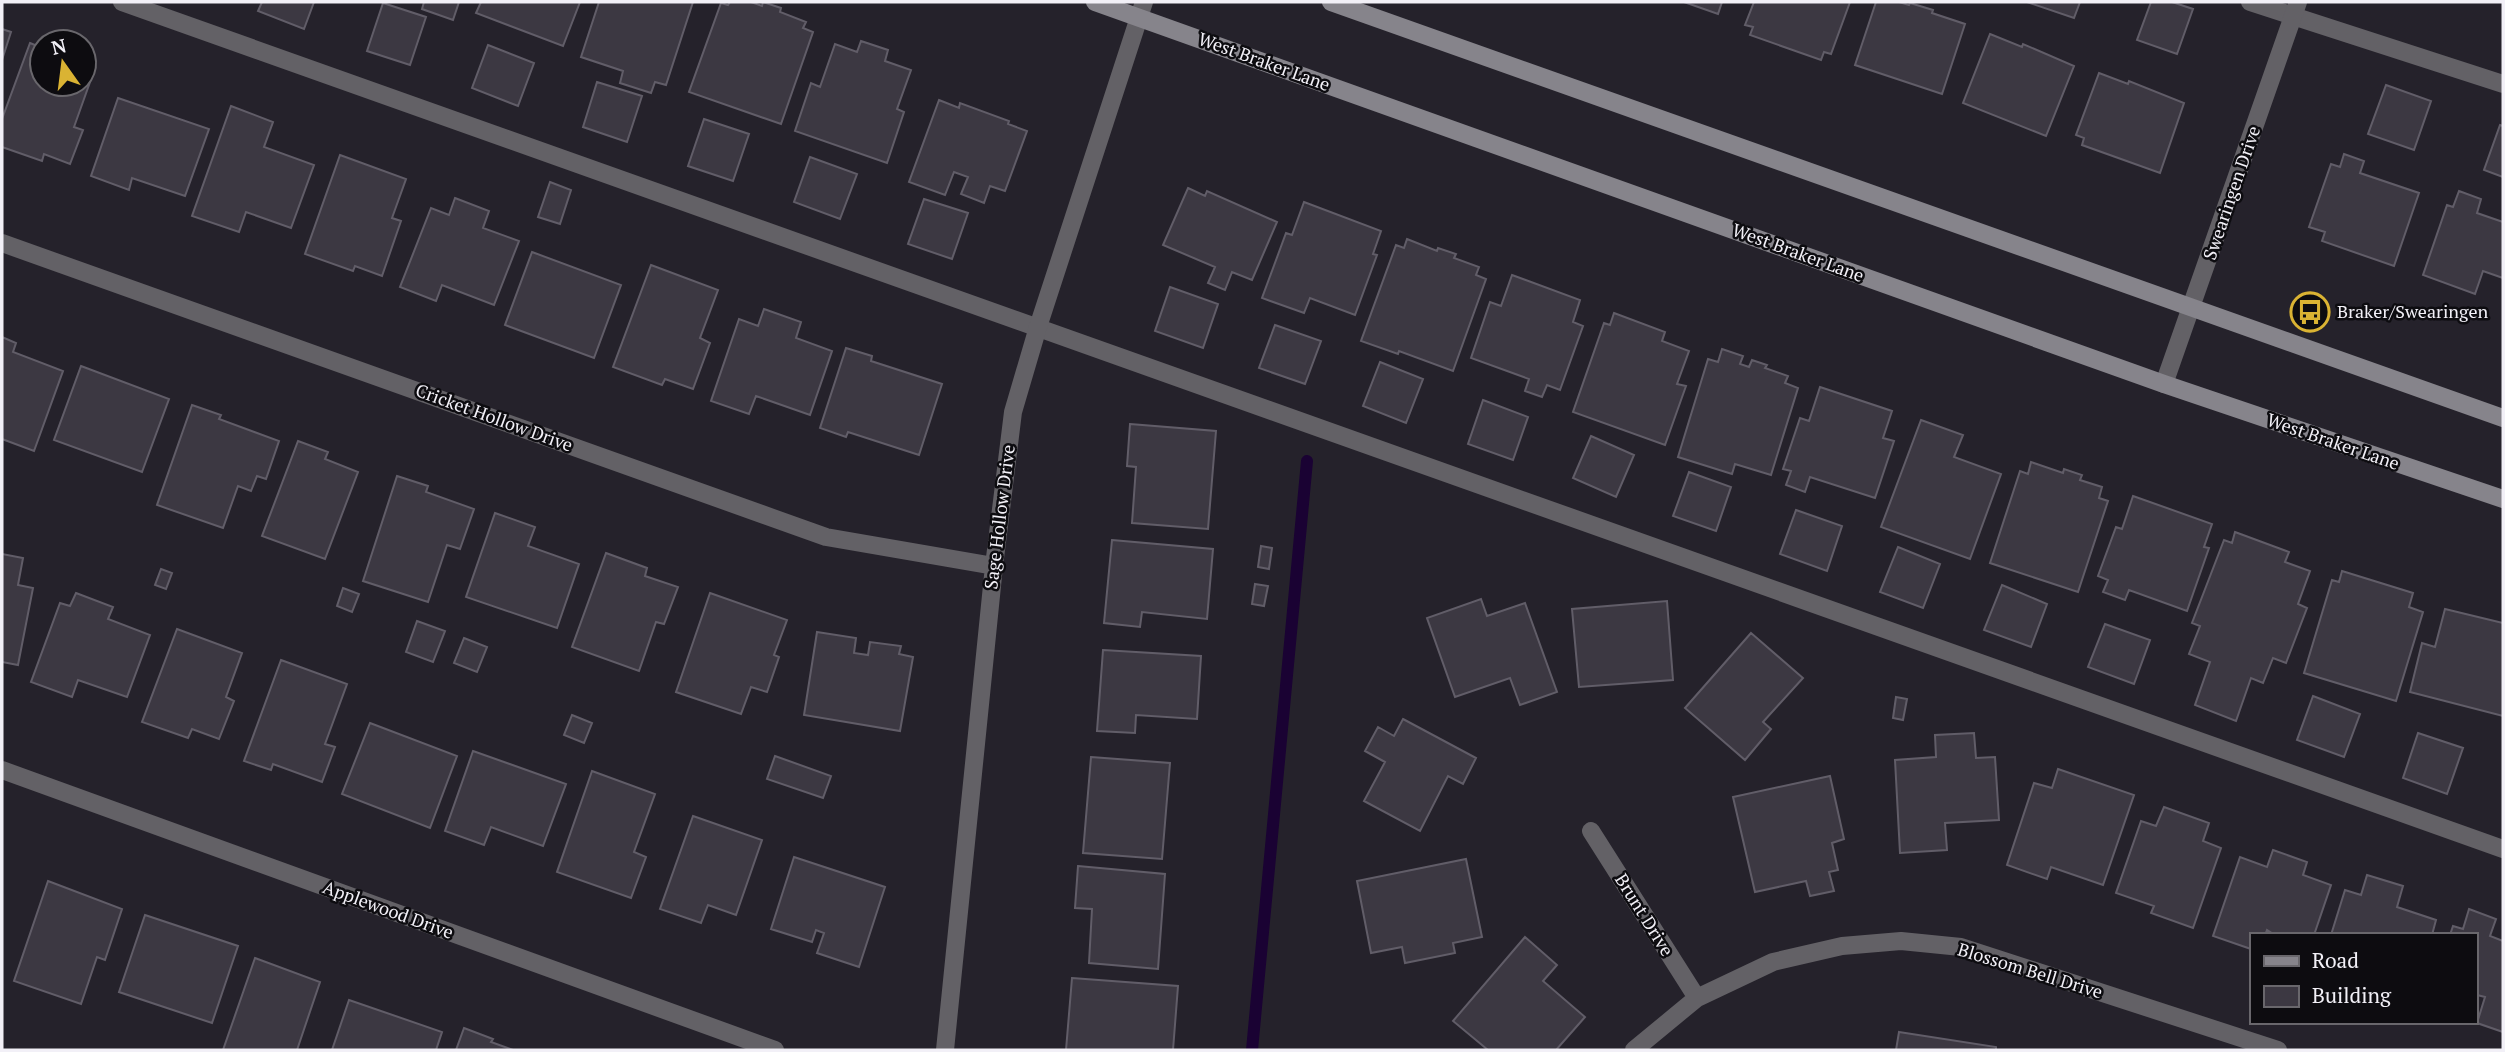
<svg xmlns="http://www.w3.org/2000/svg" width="2505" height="1052" font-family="'PT Serif',serif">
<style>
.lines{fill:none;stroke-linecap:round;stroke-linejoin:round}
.stream{stroke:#1a0233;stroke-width:12}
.building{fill:#3c3842;stroke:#615d68;stroke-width:2}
.lane{stroke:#636166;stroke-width:18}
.street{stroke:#636166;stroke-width:18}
.secondary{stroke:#86848b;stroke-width:18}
.labels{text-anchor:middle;stroke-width:5;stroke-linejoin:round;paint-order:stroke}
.street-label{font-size:18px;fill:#f2f0f7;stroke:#0d0c10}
.poi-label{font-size:18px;fill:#f2f0f7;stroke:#0d0c10;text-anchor:start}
</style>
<rect width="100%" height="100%" fill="#25222b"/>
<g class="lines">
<path class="stream" d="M1252 1050 1307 461"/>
</g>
<path class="building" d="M262 2H314L304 29 258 11Z
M424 2H459L453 20 422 9Z
M481 2H580L563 46 476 13Z
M599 2H693L666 85 655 82 651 93 620 83 623 71 581 57Z
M730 2H751L762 6 763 2 781 8 780 12 806 22 803 28 813 32 781 124 689 92 721 3 728 5Z
M1684 2H1722L1718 14Z
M1754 2H1850L1831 54 1824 52 1821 60 1750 35 1753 27 1745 25Z
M1876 2H1899L1909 5 1910 3 1933 10 1932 13 1965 24 1942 94 1855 65Z
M2027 2H2080L2074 18Z
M2151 2H2172L2193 9 2177 54 2137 40Z
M383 3 426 17 410 65 367 51Z
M2 29 11 32 2 60Z
M1990 34 2022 47 2023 44 2074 66 2046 136 1963 103Z
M861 41 888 50 885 61 911 70 897 109 904 112 887 163 795 131 811 83 820 87 835 44 857 52Z
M30 43 42 48V84H84V64L95 68 74 127 83 130 70 164 44 154 42 161 2 147V119Z
M488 45 534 63 518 106 472 88Z
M2099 73 2128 84 2129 81 2184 103 2160 173 2082 145 2084 138 2076 135Z
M597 82 642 96 627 142 583 127Z
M2386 85 2431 101 2414 150 2368 134Z
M118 98 209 129 185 196 132 178 129 190 91 176Z
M939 100 959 108 960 103 1009 121 1008 124 1027 131 1005 191 990 186 984 203 961 194 968 177 954 172 945 195 909 182Z
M231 106 273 122 264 147 314 165 291 228 246 212 239 232 192 216Z
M704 119 749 134 733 181 688 166Z
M2500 125 2503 126V177L2484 170Z
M2344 154 2364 161 2360 173 2419 193 2394 266 2322 241 2325 232 2309 227 2331 164 2340 167Z
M340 155 406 179 392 218 401 221 382 276 355 266 353 271 305 254Z
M810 157 857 174 840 219 794 202Z
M550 182 571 190 560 224 538 217Z
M1188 188 1205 196 1207 191 1277 222 1252 280 1232 272 1225 290 1208 283 1215 267 1163 245Z
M2459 191 2481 199 2477 213 2503 222V278L2483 271 2475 294 2423 275 2447 205 2453 207Z
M455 198 489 211 483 228 519 241 494 305 442 285 436 301 400 287 431 208 449 215Z
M924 199 968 213 952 259 908 244Z
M1304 202 1381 231 1373 254 1377 255 1355 315 1310 298 1304 313 1262 298 1286 233 1292 235Z
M1407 239 1437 251 1438 248 1456 254 1454 258 1479 267 1476 275 1486 279 1453 371 1399 351 1398 354 1361 341 1396 245 1404 248Z
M532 252 621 285 594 358 505 325Z
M651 265 718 290 700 338 710 343 693 389 665 379 662 385 613 367Z
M1512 275 1580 300 1573 322 1583 326 1560 390 1547 385 1542 397 1525 391 1529 379 1471 358 1490 302 1501 306Z
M1170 287 1218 304 1203 348 1155 331Z
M764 309 801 322 796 338 832 351 810 415 756 396 749 414 711 401 739 319 758 326Z
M1614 313 1665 332 1662 341 1689 351 1677 384 1686 386 1665 445 1573 412 1604 323 1610 325Z
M1275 325 1321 341 1305 384 1259 368Z
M2 337 16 343 13 352 63 371 34 451 2 439Z
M846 348 872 356 871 361 942 384 919 455 848 432 846 437 820 428Z
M1722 349 1743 356 1740 364 1749 367 1752 360 1767 365 1765 368 1788 376 1785 383 1798 388 1771 475 1735 464 1732 474 1678 457 1708 359 1718 362Z
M1380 362 1423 379 1406 423 1363 406Z
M81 366 169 399 142 472 54 440Z
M1820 387 1892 411 1883 438 1894 441 1875 498 1810 477 1805 492 1786 485 1791 471 1783 469 1800 418 1809 421Z
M1483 400 1528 417 1513 460 1468 444Z
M192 405 221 415 219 419 279 441 266 479 257 476 251 491 238 486 223 528 157 505Z
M1921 420 1963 435 1954 457 2001 474 1970 559 1881 527Z
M1130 424 1216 431 1208 529 1132 523 1136 467 1127 466Z
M1591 436 1634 455 1616 497 1573 478Z
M298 441 328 452 325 459 358 472 325 559 262 536Z
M2031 462 2063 473 2064 469 2082 475 2080 480 2102 487 2099 498 2108 501 2078 592 1990 563 2020 471 2028 474Z
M1689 472 1731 487 1716 531 1673 516Z
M397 476 428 486 426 492 474 509 460 549 447 545 428 602 363 581Z
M2133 496 2212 524 2204 547 2209 548 2187 611 2129 590 2125 600 2103 592 2108 580 2098 576 2116 527 2122 529Z
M1796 510 1842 526 1827 571 1780 554Z
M495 513 535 527 528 546 579 564 557 628 466 597Z
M2235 532 2289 552 2285 562 2310 571 2298 604 2307 608 2286 663 2273 658 2263 683 2251 678 2236 721 2195 705 2210 662 2189 654 2200 626 2192 623 2224 540 2232 543Z
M1112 540 1213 549 1207 619 1142 612 1140 627 1104 623Z
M1261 546 1272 548 1269 569 1258 567Z
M1898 547 1940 564 1923 608 1880 592Z
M606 553 647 568 645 576 678 587 664 624 656 622 639 671 572 647Z
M2 554 23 558 18 585 33 588 18 665 2 662Z
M161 569 172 573 166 589 155 585Z
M2342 571 2413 593 2409 607 2423 612 2396 701 2304 673 2332 580 2339 582Z
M1255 584 1268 586 1264 606 1252 604Z
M2002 585 2047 604 2031 647 1984 630Z
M343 588 359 594 352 612 337 606Z
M76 593 113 607 108 619 150 635 127 697 78 680 72 697 31 682 60 603 70 606Z
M710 593 787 620 774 655 779 657 767 692 751 687 741 714 676 692Z
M1481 599 1487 616 1525 603 1557 692 1520 705 1510 678 1455 697 1427 618Z
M1667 601 1673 680 1579 687 1572 609Z
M2445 609 2503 623V716L2410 692 2422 643 2435 647Z
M417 621 445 631 433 662 406 652Z
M2105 624 2150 640 2134 684 2088 667Z
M177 629 242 653 226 697 234 701 219 739 192 729 188 738 142 722Z
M817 632 856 638 854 653 868 655 870 642 901 646 899 654 913 657 900 731 804 715Z
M1751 633 1803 678 1763 722 1771 729 1745 760 1685 708Z
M464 638 487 647 477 672 454 663Z
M1103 650 1201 656 1197 719 1136 715 1135 733 1097 731Z
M281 660 347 684 325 744 335 747 322 782 273 764 271 770 244 761Z
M2313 696 2360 714 2344 757 2297 740Z
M1896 697 1907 699 1903 720 1893 718Z
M572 715 592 723 584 743 564 735Z
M1403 719 1476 758 1463 784 1448 776 1420 831 1364 801 1385 762 1365 751 1378 727 1394 736Z
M370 723 457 756 430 828 342 794Z
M1974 733 1976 758 1995 757 1999 820 1945 823 1947 850 1900 853 1895 760 1936 757 1935 735Z
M2418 733 2463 748 2447 794 2403 778Z
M473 751 566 784 543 846 491 827 484 845 445 831Z
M775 756 831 776 823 798 767 779Z
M1091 757 1170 763 1162 859 1083 853Z
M2058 769 2134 795 2103 885 2051 867 2047 879 2007 865 2034 783 2052 788Z
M592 771 655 794 634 852 646 857 631 898 557 872Z
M1830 776 1844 839 1832 843 1838 870 1829 872 1834 891 1810 896 1806 881 1755 892 1733 797Z
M2164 807 2209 823 2203 841 2221 848 2193 928 2151 913 2154 906 2116 893 2141 821 2156 826Z
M693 816 762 840 736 915 708 905 701 923 660 909Z
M2273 850 2307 862 2303 875 2331 885 2314 935H2275L2267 930 2265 935H2251V949L2213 936 2240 857 2267 867Z
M794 857 885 887 859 967 817 953 824 933 816 930 812 942 771 929Z
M1466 859 1482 937 1453 943 1455 953 1405 963 1402 947 1371 953 1357 881Z
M1078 866 1165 874 1158 969 1089 963 1092 909 1075 908Z
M2367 875 2403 886 2397 907 2436 920 2432 935H2331L2345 890 2361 895Z
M48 881 122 909 105 960 97 957 81 1004 14 981Z
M2469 909 2496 919 2490 936 2503 941V1032L2477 1023 2485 997 2477 995 2475 1000V935H2450L2453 926 2463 929Z
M145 915 238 946 212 1023 119 992Z
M1525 937 1557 965 1543 981 1585 1017 1556 1050H1488L1453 1021Z
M255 958 320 982 297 1050H223Z
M1072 978 1178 986 1173 1050H1066Z
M349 1000 442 1032 436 1050H332Z
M464 1028 493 1039 491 1042 513 1050H456Z
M1899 1032 1996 1047V1050H1896Z"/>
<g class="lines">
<path class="lane" d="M122 2 2503 849
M2250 2 2503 84"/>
<path class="street" d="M2 243 826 537 994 566
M2164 384 2298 2
M2 770 775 1050
M1591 831 1697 998
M945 1050 994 566 1013 412 1038 327 1144 2
M1634 1050 1697 998 1773 962 1842 946 1901 941 1961 947 2278 1050"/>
<path class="secondary" d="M1095 2 2164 384 2503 499
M1331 2 2503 418"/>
</g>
<defs>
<g id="bus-ring" transform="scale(2.0125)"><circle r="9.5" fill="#0d0c10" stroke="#dab333" stroke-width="1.5"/><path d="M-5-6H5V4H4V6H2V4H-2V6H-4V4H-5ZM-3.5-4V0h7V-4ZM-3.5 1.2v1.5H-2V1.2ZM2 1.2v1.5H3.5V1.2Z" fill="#dab333"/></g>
</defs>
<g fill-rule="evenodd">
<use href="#bus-ring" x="2310" y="312"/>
</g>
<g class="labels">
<g class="street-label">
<text transform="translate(1264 62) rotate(20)" y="6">West Braker Lane</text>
<text transform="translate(2232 193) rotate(-71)" y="6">Swearingen Drive</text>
<text transform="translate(1798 253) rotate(20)" y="6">West Braker Lane</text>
<text transform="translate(494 418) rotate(20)" y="6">Cricket Hollow Drive</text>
<text transform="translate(2333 442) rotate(19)" y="6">West Braker Lane</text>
<text transform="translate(1000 517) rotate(-83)" y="6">Sage Hollow Drive</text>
<text transform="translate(388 910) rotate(20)" y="6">Applewood Drive</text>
<text transform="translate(1644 915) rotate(58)" y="6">Brunt Drive</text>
<text transform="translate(2030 971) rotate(17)" y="6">Blossom Bell Drive</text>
</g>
<g class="poi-label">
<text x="2337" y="318">Braker/Swearingen</text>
</g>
</g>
<rect width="2505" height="1052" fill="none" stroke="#f2f0f7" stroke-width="7"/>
<rect x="2250" y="933" width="228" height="91" fill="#0d0c10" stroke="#69676c" stroke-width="2"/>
<rect x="2264" y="956" width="35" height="10" fill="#86848b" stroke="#69676c" stroke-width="2"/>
<text x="2312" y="968" font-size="21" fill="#f2f0f7">Road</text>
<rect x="2264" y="986" width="35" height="21" fill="#3c3842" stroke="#69676c" stroke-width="2"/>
<text x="2312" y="1003" font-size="21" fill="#f2f0f7">Building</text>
<g transform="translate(63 63) rotate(346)"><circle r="33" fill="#0d0c10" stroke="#69676c" stroke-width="2"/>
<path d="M0-5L12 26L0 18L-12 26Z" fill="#dab333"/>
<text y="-10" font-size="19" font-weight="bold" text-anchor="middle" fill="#f2f0f7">N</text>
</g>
</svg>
